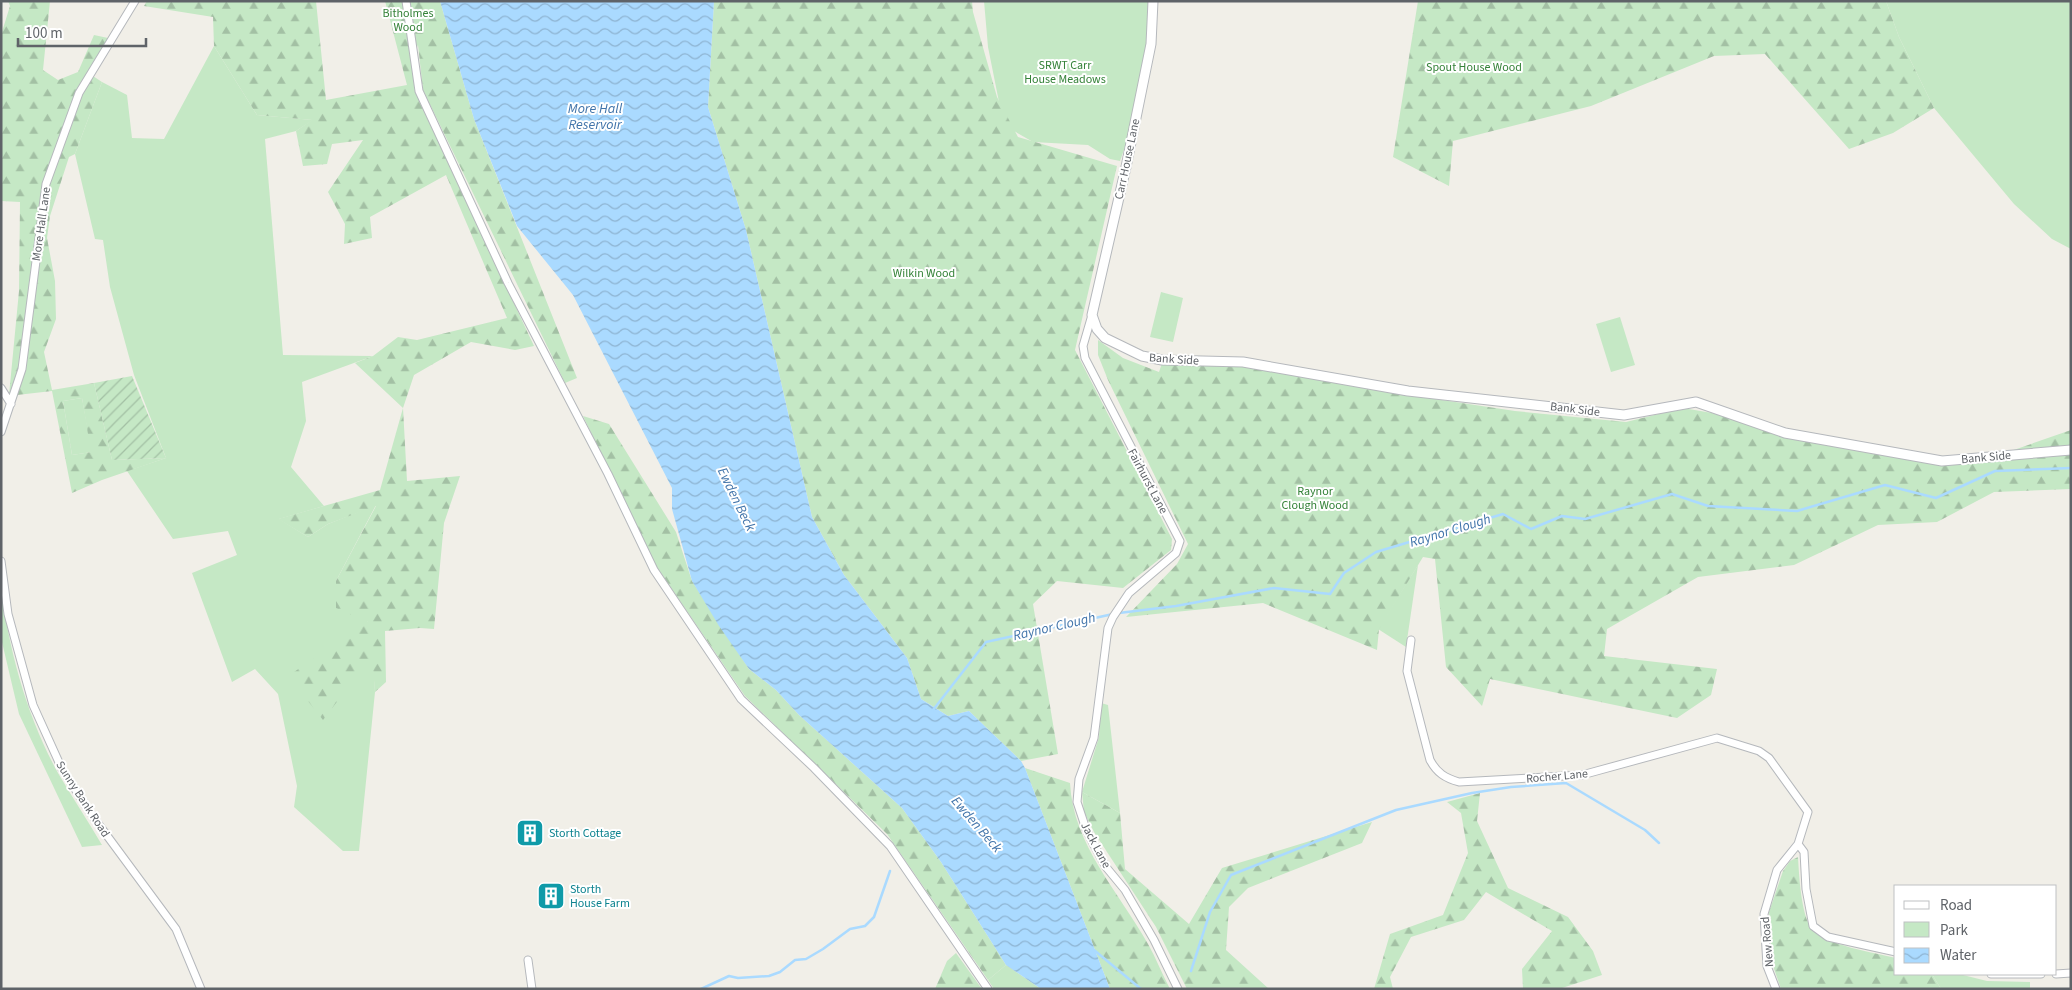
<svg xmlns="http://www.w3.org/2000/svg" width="2072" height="990" font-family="'Source Sans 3',sans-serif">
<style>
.green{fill:#c5e8c5}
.forest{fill:url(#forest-firs);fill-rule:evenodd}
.garden{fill:url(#garden-furrows)}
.water{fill:url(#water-waves)}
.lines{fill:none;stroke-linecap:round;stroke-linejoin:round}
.stream{stroke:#aadaff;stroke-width:2.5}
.minor-casing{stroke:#b5b8bc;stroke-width:9}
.tertiary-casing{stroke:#b5b8bc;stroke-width:11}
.minor{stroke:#fff;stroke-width:7}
.tertiary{stroke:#fff;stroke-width:9}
.labels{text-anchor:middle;stroke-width:4;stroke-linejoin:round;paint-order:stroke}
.park-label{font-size:12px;fill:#348238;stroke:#fff}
.street-label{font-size:12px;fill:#5f6368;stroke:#fff}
.culture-label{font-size:12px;fill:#0d838f;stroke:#fff;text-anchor:start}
.water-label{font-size:14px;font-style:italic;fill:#4174aa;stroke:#fff}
</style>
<defs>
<pattern id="forest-firs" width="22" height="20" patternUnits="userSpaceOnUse" patternTransform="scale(1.25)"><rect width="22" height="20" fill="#c5e8c5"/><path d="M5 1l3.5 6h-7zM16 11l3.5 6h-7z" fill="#a3c0a4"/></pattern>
<pattern id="garden-furrows" width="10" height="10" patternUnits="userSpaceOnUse" patternTransform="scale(1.25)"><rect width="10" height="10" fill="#c5e8c5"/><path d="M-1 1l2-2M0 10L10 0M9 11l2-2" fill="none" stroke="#a3c0a4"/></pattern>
<pattern id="water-waves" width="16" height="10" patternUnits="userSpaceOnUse" patternTransform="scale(1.25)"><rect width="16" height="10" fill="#aadaff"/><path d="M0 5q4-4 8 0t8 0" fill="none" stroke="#8eb4d2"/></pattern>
</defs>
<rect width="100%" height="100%" fill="#f1efe8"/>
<path class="green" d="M984 1H1149L1148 41 1126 144 1120 161 1110 159 1088 145 1033 142 1014 131 999 102 988 47Z
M1886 1H2071V249L2052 239 2014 204 1934 108 1899 37Z
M214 46 257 115 313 120 296 131 265 139 283 355 373 356 302 382 306 421 291 467 324 506 279 519 308 537 328 524 376 505 336 581 368 622 373 655 375 692 359 851H343L294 807 297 786 278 694 255 669 232 682 192 573 237 555 228 531 173 539 127 471 166 458 134 375 110 287 103 240 95 239 75 154 102 82 127 95 132 138 164 139Z
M1161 292 1183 298 1173 342 1150 337Z
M1620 317 1635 365 1611 372 1596 324Z
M82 398 92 452 72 455 63 401Z
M1418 565 1406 647 1378 629Z
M1 587C9 651 27 717 58 773 72 797 88 821 102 845L82 847 19 714 1 638Z
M1101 703 1108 705 1120 813 1082 792 1099 737Z
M1006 965 1041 989H994L988 980Z
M1932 974H1959L1987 981 2030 982V989H1941Z"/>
<path class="forest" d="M8 1H50L43 70 58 80 78 72 94 35 108 38 77 90 43 184 18 369 9 395 19 291 20 202 1 201V35L10 6Z
M147 1H316L326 100 407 85 385 1H440L474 119 577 378 565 383 423 90 418 45 412 61 415 92 534 346 515 350 471 342 414 375 403 408 407 481 460 476 444 523 434 629 420 628 385 631 386 682 375 692 372 656 323 720 288 676 368 622 336 608V581L376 506 328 524 308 537 278 519 380 490 403 408 355 363 373 356 398 337 417 340 507 318 446 175 370 217 372 238 344 244 345 224 328 192 363 140 332 144 327 164 303 166 296 131 312 120 257 115 214 46 213 17 144 6Z
M714 1H972L973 12 997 97 1018 137 1117 166 1075 350 1172 539 1171 550 1123 588 1057 581 1033 604 1058 754 1021 761 969 711 948 716 921 699 907 658 844 575 812 517 746 230 708 107Z
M1418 1H1886L1899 37 1934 108 1893 133 1849 149 1765 54 1714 56 1591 106 1453 141 1449 186 1393 157Z
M93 76 102 82 75 154 69 157 50 216 47 238 55 281 56 319 44 352 52 390 94 383 112 460 166 458 102 480 72 493 52 391 17 395 25 370 48 184 81 94ZM82 398 91 452 72 455 63 401Z
M1098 340 1123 358 1159 372 1162 363 1247 367 1382 391 1515 411 1626 422 1683 408 1712 413 1788 437 1943 466 2071 454V489L1994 492 1937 522 1878 525 1794 565 1698 577 1607 629 1604 656 1717 669 1711 695 1677 718 1490 679 1482 706 1446 667 1435 559 1423 557 1379 629 1377 650 1263 603 1126 617 1177 564 1188 544 1108 380 1098 355Z
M583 416 609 424 676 532 692 581 749 669 776 690 799 715 902 808 941 862 1006 965 988 980 887 834 745 696 656 566Z
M2071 430V445L2005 453Z
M1025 768 1070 783C1073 845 1119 892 1148 944 1156 958 1162 974 1170 989H1110Z
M1082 792 1120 813 1125 869 1189 924 1222 868 1372 822 1362 843 1248 888 1229 907 1226 950 1269 989H1187L1156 927 1094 832 1084 812Z
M1480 793 1477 821 1508 888 1568 917 1593 951 1602 975 1559 989H1523L1522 969 1552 931 1486 892 1464 920 1411 937 1390 977 1393 989H1374L1390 934 1443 915 1468 853 1461 813 1447 802Z
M1798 857C1799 874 1801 916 1812 929 1825 945 1875 953 1896 958V974H1932L1941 989H1781L1772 963 1769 912 1783 871 1790 861Z
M956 953 982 989H935L947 961Z"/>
<path class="garden" d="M132 376 166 458 112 460 94 383Z"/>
<path class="water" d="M440 1H714L708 107 746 230 812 517 844 575 907 658 921 699 948 716 969 711 1021 761 1025 768 1110 989H1041L1006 965 941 862 902 808 799 715 776 690 749 669 719 626 692 581 672 509V488L573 295 517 226 474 119Z"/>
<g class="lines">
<path class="stream" d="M1119 613 1176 606 1274 588 1330 594 1344 573 1376 552 1503 514 1531 529 1562 516 1585 519 1672 494 1708 506 1797 511 1885 485 1936 498 1995 471 2071 468
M933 710 986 642 1113 614
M1094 950 1141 989
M1191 971 1210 912 1231 875 1396 810 1472 793 1511 787 1566 783 1645 830 1659 843
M701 989 729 976 738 978 769 976 780 972 795 960 806 959 823 949 850 929 865 926 874 917 890 871"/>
<g class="minor-casing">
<path id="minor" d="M406 1 419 91 508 283 608 474 654 570 741 699 814 768 890 846 988 989
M1092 315 1083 346 1085 358 1180 541 1176 553 1129 593 1113 617 1108 628 1094 738 1079 779 1077 802 1086 829 1093 843 1106 867 1125 890 1154 940 1178 989
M1 388 11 404
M1 432 22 369 46 184 79 93 135 1
M1 561 8 614 33 705 62 769 94 818 176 929 201 989
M1411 640 1407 671 1430 760C1437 773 1445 778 1459 782L1582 775 1717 738 1759 751 1769 758 1808 812 1798 844 1777 870 1764 914 1767 966 1776 989
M1798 844 1804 852 1806 889 1813 926 1828 937 1896 952
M528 960 532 989
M1991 974H2041
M2056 974 2071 973"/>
</g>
<g class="tertiary-casing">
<path id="tertiary" d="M1153 1 1151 44 1126 167 1092 315 1097 329 1105 338 1142 356 1162 360 1243 362 1408 391 1624 415 1696 402 1785 433 1942 461 2071 450"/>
</g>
<use href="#minor" class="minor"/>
<use href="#tertiary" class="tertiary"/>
</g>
<defs>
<g id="building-square" transform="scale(1.4375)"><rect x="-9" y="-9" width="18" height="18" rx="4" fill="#0f9aa8" stroke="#fff"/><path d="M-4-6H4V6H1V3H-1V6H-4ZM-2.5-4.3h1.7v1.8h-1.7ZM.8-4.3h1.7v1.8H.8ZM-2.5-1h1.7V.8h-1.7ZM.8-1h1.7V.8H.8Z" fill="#fff"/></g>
</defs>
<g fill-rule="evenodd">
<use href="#building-square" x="530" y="833"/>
<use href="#building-square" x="551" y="896"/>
</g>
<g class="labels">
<g class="park-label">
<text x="408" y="17">Bitholmes<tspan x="408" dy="14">Wood</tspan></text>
<text x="1065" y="69">SRWT Carr<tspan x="1065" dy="14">House Meadows</tspan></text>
<text x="1474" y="71">Spout House Wood</text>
<text x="924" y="277">Wilkin Wood</text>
<text x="1315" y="495">Raynor<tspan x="1315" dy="14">Clough Wood</tspan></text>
</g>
<g class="street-label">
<text transform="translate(1127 159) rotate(-78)" y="4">Carr House Lane</text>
<text transform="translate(41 224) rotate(-82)" y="4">More Hall Lane</text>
<text transform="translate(1174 359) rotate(4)" y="4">Bank Side</text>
<text transform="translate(1575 409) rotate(7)" y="4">Bank Side</text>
<text transform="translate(1986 457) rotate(-5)" y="4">Bank Side</text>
<text transform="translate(1148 481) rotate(62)" y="4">Fairhurst Lane</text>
<text transform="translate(1557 776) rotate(-5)" y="4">Rocher Lane</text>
<text transform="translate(83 799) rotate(57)" y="4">Sunny Bank Road</text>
<text transform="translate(1096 845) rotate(62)" y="4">Jack Lane</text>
<text transform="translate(1767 942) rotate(-95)" y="4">New Road</text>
</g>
<g class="culture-label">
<text x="549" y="837">Storth Cottage</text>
<text x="570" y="893">Storth<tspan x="570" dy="14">House Farm</tspan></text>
</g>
<g class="water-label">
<text x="595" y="113">More Hall<tspan x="595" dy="16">Reservoir</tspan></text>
<text transform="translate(737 499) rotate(64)" y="5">Ewden Beck</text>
<text transform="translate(1450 530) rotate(-17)" y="5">Raynor Clough</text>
<text transform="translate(1054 626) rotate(-13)" y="5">Raynor Clough</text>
<text transform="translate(977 824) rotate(49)" y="5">Ewden Beck</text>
</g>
</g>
<rect width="2072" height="990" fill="none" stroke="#5f6368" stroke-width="5"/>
<rect x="1894" y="885" width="162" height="90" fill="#ffffff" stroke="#bfc1c3"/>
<rect x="1904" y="901" width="25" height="8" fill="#ffffff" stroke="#bfc1c3"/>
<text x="1940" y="910" font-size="15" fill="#5f6368">Road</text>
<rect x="1904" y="922" width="25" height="15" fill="#c5e8c5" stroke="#bfc1c3"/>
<text x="1940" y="935" font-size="15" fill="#5f6368">Park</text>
<rect x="1904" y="948" width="25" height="15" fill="url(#water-waves)" stroke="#bfc1c3"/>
<text x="1940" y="960" font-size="15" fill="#5f6368">Water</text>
<path d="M18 38v8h128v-8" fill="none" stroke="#5f6368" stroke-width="2.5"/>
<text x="25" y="38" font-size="15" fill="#5f6368" stroke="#ffffff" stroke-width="4" paint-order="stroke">100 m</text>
</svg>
